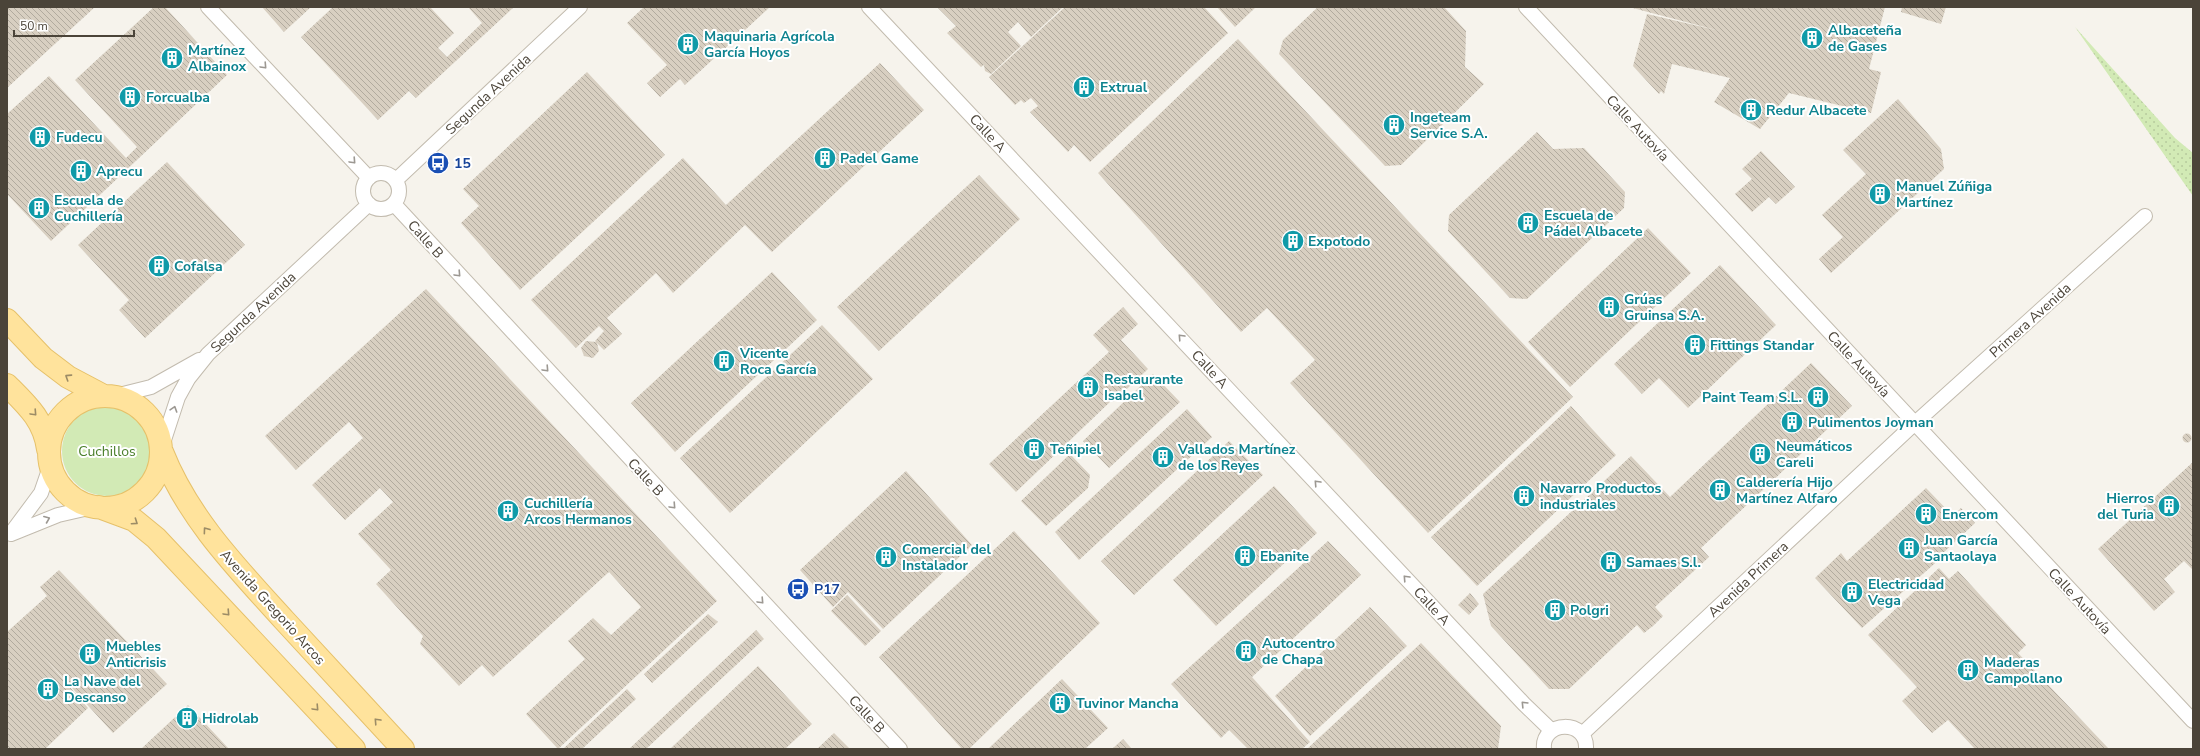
<svg xmlns="http://www.w3.org/2000/svg" width="2200" height="756" font-family="'Nunito Sans',sans-serif">
<style>
.grass{fill:url(#grass-dots)}
.park{fill:#d2eab5}
.building{fill:url(#building-back-hatch)}
.lines{fill:none;stroke-linecap:round;stroke-linejoin:round}
.minor-casing{stroke:#c2bbae;stroke-width:16}
.primary-casing{stroke:#e6c16a;stroke-width:24}
.minor{stroke:#fff;stroke-width:14}
.primary{stroke:#ffe39c;stroke-width:22}
.oneway{stroke:#9c9892}
.oneway2{stroke:#9c8c66}
.labels{text-anchor:middle;stroke-width:4;stroke-linejoin:round;paint-order:stroke}
.culture-label{font-size:14px;font-weight:bold;fill:#0d838f;stroke:#fff;text-anchor:start}
.street-label{font-size:14px;fill:#4b4439;stroke:#fff}
.transit-label{font-size:14px;font-weight:bold;fill:#164399;stroke:#fff;text-anchor:start}
.park-label{font-size:14px;fill:#4a7f2a;stroke:#fff}
</style>
<defs>
<pattern id="grass-dots" width="8" height="8" patternUnits="userSpaceOnUse"><rect width="8" height="8" fill="#d2eab5"/><path d="M2 2h.1M6 6h.1" fill="none" stroke="#b6ca9c" stroke-width="1.8" stroke-linecap="round"/></pattern>
<pattern id="building-back-hatch" width="6" height="6" patternUnits="userSpaceOnUse"><rect width="6" height="6" fill="#d8cfc1"/><path d="M-1 5l2 2M0 0l6 6M5-1l2 2" fill="none" stroke="#b1aa9e"/></pattern>
</defs>
<rect width="100%" height="100%" fill="#f6f3ec"/>
<path class="grass" d="M2075 27 2175 138 2193 153V196Z"/>
<path class="park" d="M62 451a45 45 0 1 1 90 0a45 45 0 1 1-90 0Z"/>
<path class="building" d="M7 7H95L7 88Z
M154 7H165L227 75 51 241 7 194V114L49 76 126 158 137 147 75 80Z
M262 7H311L284 32Z
M333 7H430L454 33 438 48 447 57 482 23 468 7H514L416 98 409 91 378 120 301 37Z
M644 7H770L685 85 680 79 660 97 647 83 667 65 627 23Z
M937 7H1063L1031 37 1018 22 1008 32 1021 46 991 74 985 71 984 65 981 67 947 33 956 26Z
M1065 7H1204L1228 33 1090 162 1074 145 1068 152 1030 112 1038 106 1031 98 1024 103 1021 100 1015 105 989 77Z
M1217 7H1256L1235 27Z
M1318 7H1444L1466 31 1465 67 1484 84 1401 165 1385 166 1279 54 1283 40Z
M1629 7H1885L1869 69 1881 72 1871 113 1789 93 1760 129 1714 102 1730 78 1672 64 1664 94 1661 91 1659 94 1633 66 1647 14 1720 31Z
M1902 7H1946L1941 24 1901 12Z
M1238 39 1573 397 1428 533 1290 383 1315 360 1267 308 1241 332 1098 173Z
M880 63 924 110 772 252 745 225 673 293 656 273 607 318 622 334 604 350 597 343 599 351 593 358 584 356 581 348 586 341 596 342 595 341 604 331 599 326 576 348 531 300 683 158 726 205Z
M587 72 665 155 520 290 461 223 479 206 463 189Z
M1898 99 1941 149 1944 169 1831 273 1819 259 1843 237 1822 215 1866 174 1843 150Z
M1537 132 1553 149 1584 148 1625 192 1624 208 1527 299 1510 298 1448 231 1449 215Z
M1761 151 1795 187 1776 204 1769 197 1752 212 1735 194 1752 179 1742 169Z
M167 162 245 245 145 338 119 310 129 300 78 245Z
M979 175 1020 219 879 351 837 307Z
M1648 228 1691 273 1570 387 1528 342Z
M1720 265 1776 325 1688 408 1659 378 1642 394 1614 364Z
M772 272 817 320 675 452 631 403Z
M426 289 717 601 558 749 526 714 585 659 568 641 593 618 611 635 641 607 609 572 493 677 482 665 459 686 420 644 423 636 376 584 391 570 358 534 393 502 380 488 345 520 312 485 363 438 349 422 296 470 265 436Z
M1123 307 1138 324 1121 340 1148 369 1113 402 1112 400 1016 492 989 464 1109 352 1093 335Z
M822 325 873 379 730 513 680 458Z
M1811 363 1852 406 1701 548 1709 557 1655 607 1663 616 1653 626 1644 633 1637 625 1569 689H1549L1491 626 1483 594 1631 456 1670 497Z
M1153 374 1180 402 1109 468 1083 441Z
M1571 406 1616 455 1477 586 1431 537Z
M1187 409 1212 437 1079 560 1055 532Z
M2182.5 438a4.5 4.5 0 1 1 9 0a4.5 4.5 0 1 1-9 0Z
M1229 441 1263 475 1134 595 1101 561Z
M1070 454 1090 475 1088 488 1046 526 1021 501Z
M2193 462V570L2184 561 2164 579 2175 592 2154 611 2098 549Z
M906 471 972 545 883 629 848 592 833 607 800 570Z
M1274 486 1317 533 1216 626 1173 580Z
M1926 488 1953 516 1961 508 1975 523 1941 555 1942 557 1862 628 1815 578 1841 553 1847 561Z
M1014 531 1100 623 969 749H962L879 657Z
M1328 541 1361 575 1252 677 1310 742 1302 749H1248L1229 730 1221 738 1171 684Z
M1939 568 1949 579 1958 571 2026 645 2018 653 2109 749H1975L1948 720 1932 733 1902 701 1917 687 1868 635Z
M59 570 167 684 113 733 43 656 88 708 45 749H7V632L47 596 40 587Z
M1470 593 1479 604 1469 615 1458 605Z
M847 595 881 631 865 646 831 611Z
M1370 607 1407 646 1310 736 1275 696Z
M708 614 718 622 652 683 644 674Z
M756 630 764 639 646 749H629Z
M1421 643 1501 726 1498 749H1307Z
M758 666 812 724 785 749H670Z
M1062 679 1108 728 1085 749H988Z
M627 689 636 699 582 749H563Z
M188 705 229 749H141Z
M834 733 850 749H817Z
M1123 739 1132 749H1112Z"/>
<g class="lines">
<g class="minor-casing">
<path id="minor" d="M208 7 369 178
M869 7 1524 704 1552 731
M1526 7 2193 721
M363 191a18 18 0 1 1 36 0a18 18 0 1 1-36 0Z
M396 180 580 7
M394 204 900 749
M115 396 151 387 199 360
M162 446 178 397 188 379 208 354 369 204
M12 532 41 493 51 464
M11 534 58 515 93 507
M1582 734 1914 424 2145 216
M1544 749C1541 720 1588 719 1586 749"/>
</g>
<g class="primary-casing">
<path id="primary" d="M7 320 43 358 68 377 102 395
M7 385C27 405 44 420 48 449
M49 452a56 56 0 1 1 112 0a56 56 0 1 1-112 0Z
M162 452C188 518 237 568 284 620 324 663 363 706 403 749
M99 507 134 520 156 538 354 749"/>
</g>
<use href="#minor" class="minor"/>
<use href="#primary" class="primary"/>
</g>
<defs><path id="oneway-chevron" d="M-2-3.5L2.5 0L-2 3.5" fill="none" stroke-width="1.6" stroke-linecap="round" stroke-linejoin="round"/></defs>
<g class="oneway">
<use href="#oneway-chevron" transform="translate(264 66) rotate(47)"/>
<use href="#oneway-chevron" transform="translate(353 161) rotate(47)"/>
<use href="#oneway-chevron" transform="translate(458 274) rotate(47)"/>
<use href="#oneway-chevron" transform="translate(1181 337) rotate(-133)"/>
<use href="#oneway-chevron" transform="translate(546 369) rotate(47)"/>
<use href="#oneway-chevron" transform="translate(174 409) rotate(-72)"/>
<use href="#oneway-chevron" transform="translate(1317 483) rotate(-133)"/>
<use href="#oneway-chevron" transform="translate(673 506) rotate(47)"/>
<use href="#oneway-chevron" transform="translate(47 519) rotate(-22)"/>
<use href="#oneway-chevron" transform="translate(1406 578) rotate(-133)"/>
<use href="#oneway-chevron" transform="translate(761 601) rotate(47)"/>
<use href="#oneway-chevron" transform="translate(1524 704) rotate(-134)"/>
</g>
<g class="oneway2">
<use href="#oneway-chevron" transform="translate(68 377) rotate(-147)"/>
<use href="#oneway-chevron" transform="translate(34 413) rotate(47)"/>
<use href="#oneway-chevron" transform="translate(135 522) rotate(34)"/>
<use href="#oneway-chevron" transform="translate(206 530) rotate(-126)"/>
<use href="#oneway-chevron" transform="translate(227 613) rotate(47)"/>
<use href="#oneway-chevron" transform="translate(316 708) rotate(47)"/>
<use href="#oneway-chevron" transform="translate(377 721) rotate(-133)"/>
</g>
<defs>
<g id="building-disc" transform="scale(1.15)"><circle r="9.5" fill="#0f9aa8" stroke="#fff"/><path d="M-4-6H4V6H1V3H-1V6H-4ZM-2.5-4.3h1.7v1.8h-1.7ZM.8-4.3h1.7v1.8H.8ZM-2.5-1h1.7V.8h-1.7ZM.8-1h1.7V.8H.8Z" fill="#fff"/></g>
<g id="bus-disc" transform="scale(1.15)"><circle r="9.5" fill="#1a4fb4" stroke="#fff"/><path d="M-5-6H5V4H4V6H2V4H-2V6H-4V4H-5ZM-3.5-4V0h7V-4ZM-3.5 1.2v1.5H-2V1.2ZM2 1.2v1.5H3.5V1.2Z" fill="#fff"/></g>
</defs>
<g fill-rule="evenodd">
<use href="#building-disc" x="1812" y="38"/>
<use href="#building-disc" x="688" y="44"/>
<use href="#building-disc" x="172" y="58"/>
<use href="#building-disc" x="1084" y="87"/>
<use href="#building-disc" x="130" y="97"/>
<use href="#building-disc" x="1751" y="110"/>
<use href="#building-disc" x="1394" y="125"/>
<use href="#building-disc" x="40" y="137"/>
<use href="#building-disc" x="825" y="158"/>
<use href="#bus-disc" x="438" y="163"/>
<use href="#building-disc" x="81" y="171"/>
<use href="#building-disc" x="1880" y="194"/>
<use href="#building-disc" x="39" y="208"/>
<use href="#building-disc" x="1528" y="223"/>
<use href="#building-disc" x="1293" y="241"/>
<use href="#building-disc" x="159" y="266"/>
<use href="#building-disc" x="1609" y="307"/>
<use href="#building-disc" x="1695" y="345"/>
<use href="#building-disc" x="724" y="361"/>
<use href="#building-disc" x="1088" y="387"/>
<use href="#building-disc" x="1818" y="397"/>
<use href="#building-disc" x="1792" y="422"/>
<use href="#building-disc" x="1034" y="449"/>
<use href="#building-disc" x="1760" y="454"/>
<use href="#building-disc" x="1163" y="457"/>
<use href="#building-disc" x="1720" y="490"/>
<use href="#building-disc" x="1524" y="496"/>
<use href="#building-disc" x="2169" y="506"/>
<use href="#building-disc" x="508" y="511"/>
<use href="#building-disc" x="1926" y="514"/>
<use href="#building-disc" x="1909" y="548"/>
<use href="#building-disc" x="1245" y="556"/>
<use href="#building-disc" x="886" y="557"/>
<use href="#building-disc" x="1611" y="562"/>
<use href="#bus-disc" x="798" y="589"/>
<use href="#building-disc" x="1852" y="592"/>
<use href="#building-disc" x="1555" y="610"/>
<use href="#building-disc" x="1246" y="651"/>
<use href="#building-disc" x="90" y="654"/>
<use href="#building-disc" x="1968" y="670"/>
<use href="#building-disc" x="48" y="689"/>
<use href="#building-disc" x="1060" y="703"/>
<use href="#building-disc" x="187" y="718"/>
</g>
<g class="labels">
<g class="culture-label">
<text x="1828" y="35">Albaceteña<tspan x="1828" dy="16">de Gases</tspan></text>
<text x="704" y="41">Maquinaria Agrícola<tspan x="704" dy="16">García Hoyos</tspan></text>
<text x="188" y="55">Martínez<tspan x="188" dy="16">Albainox</tspan></text>
<text x="1100" y="92">Extrual</text>
<text x="146" y="102">Forcualba</text>
<text x="1766" y="115">Redur Albacete</text>
<text x="1410" y="122">Ingeteam<tspan x="1410" dy="16">Service S.A.</tspan></text>
<text x="56" y="142">Fudecu</text>
<text x="840" y="163">Padel Game</text>
<text x="96" y="176">Aprecu</text>
<text x="1896" y="191">Manuel Zúñiga<tspan x="1896" dy="16">Martínez</tspan></text>
<text x="54" y="205">Escuela de<tspan x="54" dy="16">Cuchillería</tspan></text>
<text x="1544" y="220">Escuela de<tspan x="1544" dy="16">Pádel Albacete</tspan></text>
<text x="1308" y="246">Expotodo</text>
<text x="174" y="271">Cofalsa</text>
<text x="1624" y="304">Grúas<tspan x="1624" dy="16">Gruinsa S.A.</tspan></text>
<text x="1710" y="350">Fittings Standar</text>
<text x="740" y="358">Vicente<tspan x="740" dy="16">Roca García</tspan></text>
<text x="1104" y="384">Restaurante<tspan x="1104" dy="16">Isabel</tspan></text>
<text x="1802" y="402" text-anchor="end">Paint Team S.L.</text>
<text x="1808" y="427">Pulimentos Joyman</text>
<text x="1776" y="451">Neumáticos<tspan x="1776" dy="16">Careli</tspan></text>
<text x="1050" y="454">Teñipiel</text>
<text x="1178" y="454">Vallados Martínez<tspan x="1178" dy="16">de los Reyes</tspan></text>
<text x="1736" y="487">Calderería Hijo<tspan x="1736" dy="16">Martínez Alfaro</tspan></text>
<text x="1540" y="493">Navarro Productos<tspan x="1540" dy="16">industriales</tspan></text>
<text x="2154" y="503" text-anchor="end">Hierros<tspan x="2154" dy="16">del Turia</tspan></text>
<text x="524" y="508">Cuchillería<tspan x="524" dy="16">Arcos Hermanos</tspan></text>
<text x="1942" y="519">Enercom</text>
<text x="1924" y="545">Juan García<tspan x="1924" dy="16">Santaolaya</tspan></text>
<text x="902" y="554">Comercial del<tspan x="902" dy="16">Instalador</tspan></text>
<text x="1260" y="561">Ebanite</text>
<text x="1626" y="567">Samaes S.l.</text>
<text x="1868" y="589">Electricidad<tspan x="1868" dy="16">Vega</tspan></text>
<text x="1570" y="615">Polgri</text>
<text x="1262" y="648">Autocentro<tspan x="1262" dy="16">de Chapa</tspan></text>
<text x="106" y="651">Muebles<tspan x="106" dy="16">Anticrisis</tspan></text>
<text x="1984" y="667">Maderas<tspan x="1984" dy="16">Campollano</tspan></text>
<text x="64" y="686">La Nave del<tspan x="64" dy="16">Descanso</tspan></text>
<text x="1076" y="708">Tuvinor Mancha</text>
<text x="202" y="723">Hidrolab</text>
</g>
<g class="street-label">
<text transform="translate(488 94) rotate(-43)" y="5">Segunda Avenida</text>
<text transform="translate(1638 128) rotate(47)" y="5">Calle Autovía</text>
<text transform="translate(988 133) rotate(47)" y="5">Calle A</text>
<text transform="translate(426 239) rotate(48)" y="5">Calle B</text>
<text transform="translate(253 312) rotate(-43)" y="5">Segunda Avenida</text>
<text transform="translate(2030 320) rotate(-42)" y="5">Primera Avenida</text>
<text transform="translate(1859 364) rotate(47)" y="5">Calle Autovía</text>
<text transform="translate(1210 369) rotate(47)" y="5">Calle A</text>
<text transform="translate(646 477) rotate(47)" y="5">Calle B</text>
<text transform="translate(1748 579) rotate(-43)" y="5">Avenida Primera</text>
<text transform="translate(2080 601) rotate(47)" y="5">Calle Autovía</text>
<text transform="translate(1432 606) rotate(47)" y="5">Calle A</text>
<text transform="translate(273 607) rotate(48)" y="5">Avenida Gregorio Arcos</text>
<text transform="translate(867 714) rotate(47)" y="5">Calle B</text>
</g>
<g class="transit-label">
<text x="454" y="168">15</text>
<text x="814" y="594">P17</text>
</g>
<g class="park-label">
<text x="107" y="456">Cuchillos</text>
</g>
</g>
<rect width="2200" height="756" fill="none" stroke="#4b4439" stroke-width="16"/>
<path d="M14 30v6h120v-6" fill="none" stroke="#4b4439" stroke-width="2"/>
<text x="20" y="30" font-size="12" fill="#4b4439" stroke="#ffffff" stroke-width="3" paint-order="stroke">50 m</text>
</svg>
